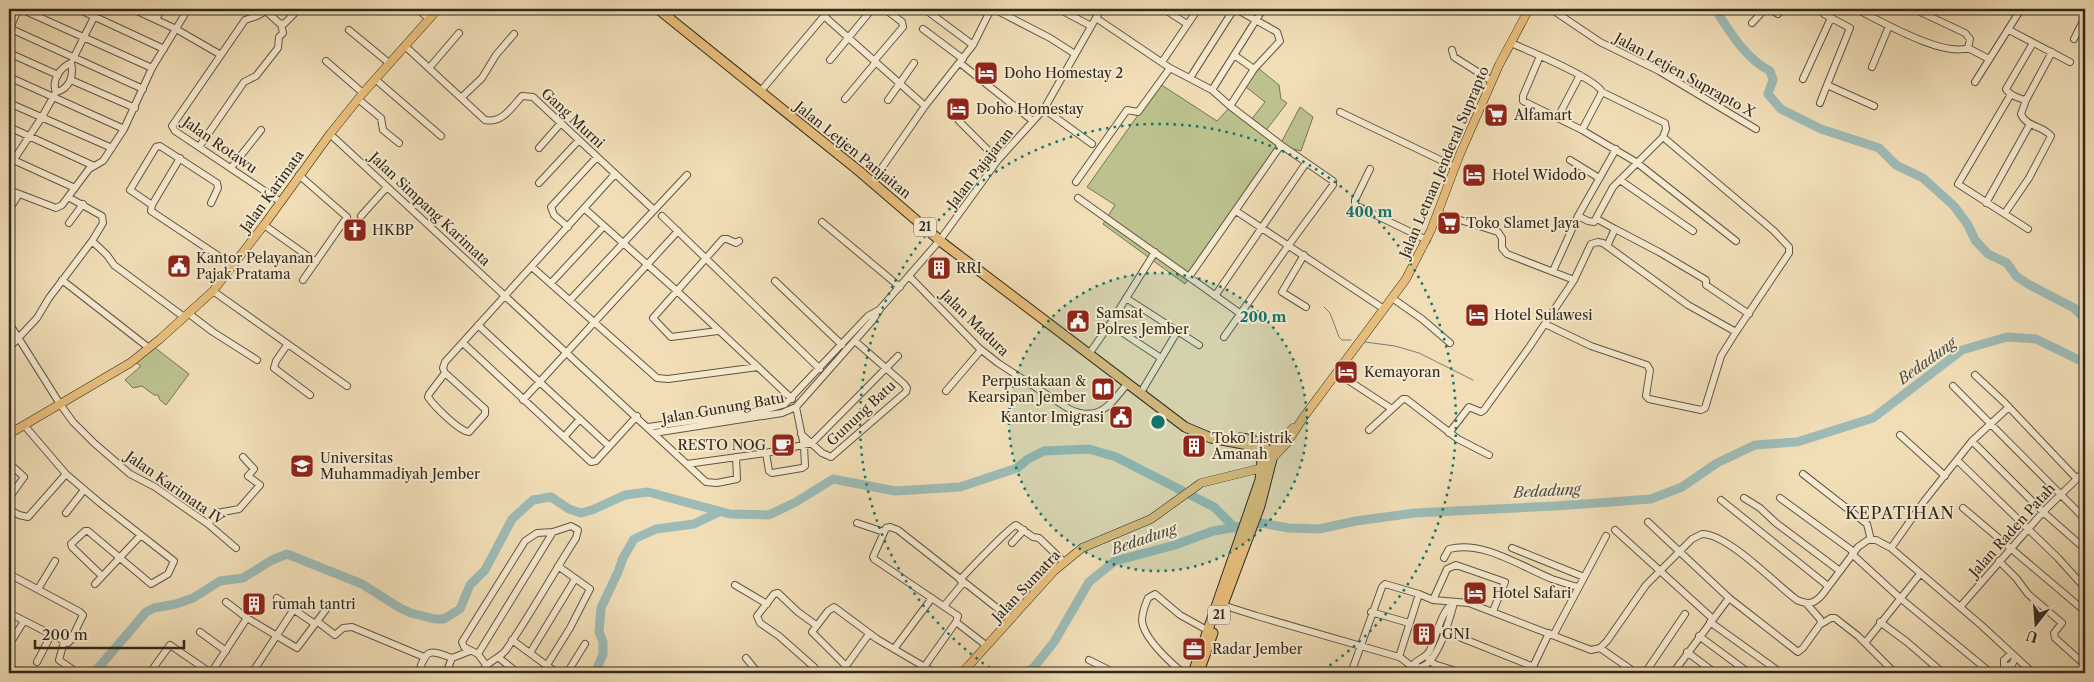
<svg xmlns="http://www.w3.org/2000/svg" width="2094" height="682" font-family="'Libre Caslon Text',serif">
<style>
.green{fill:#bcc18d;stroke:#767456}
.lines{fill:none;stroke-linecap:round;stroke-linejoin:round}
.stream{stroke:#718079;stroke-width:1}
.river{stroke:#9dbbb6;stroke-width:9}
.minor-casing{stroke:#605644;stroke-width:8}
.major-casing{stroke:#30281e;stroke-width:9}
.highway-casing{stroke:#30281e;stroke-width:11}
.minor{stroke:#f6ead0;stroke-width:6}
.major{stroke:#e8bf7c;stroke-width:8}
.highway{stroke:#e8bf7c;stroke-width:9}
.ring{fill:none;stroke:#0f766e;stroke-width:2.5;stroke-dasharray:2.5 5}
.labels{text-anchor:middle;stroke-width:4;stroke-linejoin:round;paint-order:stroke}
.shield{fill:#f6ead0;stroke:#6b6253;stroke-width:1}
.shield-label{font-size:12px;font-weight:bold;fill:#30281e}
.poi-label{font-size:14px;fill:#30281e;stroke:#f6ead0;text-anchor:start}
.street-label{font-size:14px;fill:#30281e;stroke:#f6ead0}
.water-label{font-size:15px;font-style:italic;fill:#4b4d44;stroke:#f6ead0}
.quarter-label{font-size:16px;letter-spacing:1px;fill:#30281e;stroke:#f6ead0}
.centre{fill:#0f766e;stroke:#f6ead0;stroke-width:2.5}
.ring-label{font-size:15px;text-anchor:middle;font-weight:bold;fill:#0f766e;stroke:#f6ead0;stroke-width:4;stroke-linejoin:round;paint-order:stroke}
</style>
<rect width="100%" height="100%" fill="#f1deb7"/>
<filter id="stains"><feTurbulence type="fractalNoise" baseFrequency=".004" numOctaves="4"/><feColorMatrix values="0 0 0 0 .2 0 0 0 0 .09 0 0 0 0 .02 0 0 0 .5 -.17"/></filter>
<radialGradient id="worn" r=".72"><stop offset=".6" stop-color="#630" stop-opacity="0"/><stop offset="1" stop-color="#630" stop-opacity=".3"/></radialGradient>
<path class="green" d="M1258 68 1279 85 1281 99 1287 103 1264 133 1281 143 1300 107 1313 117 1301 151 1283 147 1185 284 1103 224 1115 205 1087 187 1160 84 1217 121 1231 106 1251 120 1265 102 1246 87Z
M154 347 189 374 166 405 160 400 158 395H154L142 386 133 388 125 380 141 366 135 362Z"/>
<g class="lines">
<path class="stream" d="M1324 307 1330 313 1339 337 1342 340H1351
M1365 342 1395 346 1419 353 1473 380"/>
<path class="river" d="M1715 9C1730 32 1745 58 1770 71L1773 80 1768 94 1781 109 1821 129 1879 148 1896 165 1923 178 1954 206 1968 225 1975 240 1988 254 2007 263 2016 276 2028 284 2074 308 2085 319
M94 673 146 612 154 608 176 604 193 598 220 581 243 578 272 560 287 554 362 584 400 608 411 613 435 619H444L460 609 470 585 485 570 512 519 533 500 551 497 569 509 581 513 592 510 625 495 648 492 730 514 769 515 796 502 833 479 895 491 960 487 1017 468 1028 459 1044 451 1089 449 1116 457 1214 507 1235 528
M595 673 603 654V642L599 632 601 608 618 572 623 558 634 539 656 529 694 524 719 512
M1026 673 1034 667 1054 642 1089 582 1115 561 1175 545 1213 531 1261 523 1289 528 1319 529 1356 521 1415 513 1556 506 1651 499 1682 487 1717 463 1755 445 1797 442 1873 418 1962 350 2007 337 2036 339 2079 360 2085 358"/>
<g class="minor-casing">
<path id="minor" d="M21 9 152 68
M78 9 164 49
M133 9 176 29 221 55
M347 9H350
M418 9 429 19
M994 9 1050 38 1075 54
M1059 9 1091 26
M1164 9 1187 24
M1551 9 1600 42 1659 71 1756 129
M1770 9 1778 14 1783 9
M1822 9 1824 14 1850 28 1827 85 1874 106
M1914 9 1965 33 1970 39 1968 48
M1862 12C1886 24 1944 57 1968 48L1989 59
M930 13 973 45
M824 16 925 106
M1096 18 1170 68 1212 90 1230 106 1254 69 1280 41 1277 32 1236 9
M156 19 162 9
M1752 23 1765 9
M9 28 143 89
M923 29 963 59
M349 30 389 63
M2009 30 2070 62
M9 31 18 9
M2074 39 2085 17
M2033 43 2006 89C2009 95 2020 99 2026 100L2052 52
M405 46 485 120C502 124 512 107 522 96L533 97 654 210
M1452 50 1454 57 1492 81
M9 53 58 75
M1234 55 1254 69
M1540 56 1523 96V101L1582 130 1636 162 1736 241
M73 59 98 9
M830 60 872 9
M326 61 363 93
M874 61 903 27 902 22 885 9
M1162 62 1198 9
M71 63C74 75 70 89 56 92 51 80 61 67 71 63Z
M960 63 1033 121
M430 67 459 33
M1872 67 1889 26
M9 77 124 129
M1190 78 1234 9
M375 79 441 136
M1803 79 1831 18
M71 80 135 108
M1975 82 2021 9
M1212 90 1263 9
M760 92 830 9
M2011 94 1958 184 2028 229
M462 97 482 78 496 55 514 34
M358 99 381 118 383 130 399 143
M845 99 876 62
M888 100 914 63
M9 103 112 148
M1820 103 1827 85
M1230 106 1281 145
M1044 109 1092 144
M1340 112 1455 167
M1558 117 1580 75
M959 121 998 160
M9 127 94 166
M1582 130 1602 92
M330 134 706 482 717 483 737 479 736 457
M199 147 244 82 256 76 278 48 279 37 283 33 281 24
M539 148 561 123
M9 158 75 188
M180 158 152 205 151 211 232 265
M1570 160 1599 178
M9 167 42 117 56 92
M231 168 261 130
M1370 169 1355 200V205L1427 240
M299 175 347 217 303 280
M1620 180 1693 231
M872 182 925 106 973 45 991 9
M1076 182 1127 110 1138 112 1170 68
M539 183 579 140
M9 190 56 208 62 205 89 169 103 161 124 129 152 68 188 9
M68 197 102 216 103 223 92 241 107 255 114 265 184 317
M1078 198 1241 314
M281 202 175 131 172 126 245 20 257 16 266 11 279 23 284 24 299 9
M1986 203 2030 124
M152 205 130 190 156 147 160 146 217 183 218 188 211 203
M585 209 677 291 792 399
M9 210 19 194
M1236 211 1384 309
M1438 213 1498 232 1502 238V248L1507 254 1574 280 1591 244 1598 242 1603 243 1688 305 1736 332 1789 253V247L1774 231 1663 137 1666 129 1665 123 1602 92C1597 79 1527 50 1511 43
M2005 213 2029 178 2051 136C2044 126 2026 127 2021 114L2026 100
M361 216 387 187
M662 216 820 369
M1578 216 1588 221 1594 222 1613 187 1663 137
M1597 219 1615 229
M822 222 900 287
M69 223 83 204
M264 225 316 262
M568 227 554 215 551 207 597 157
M1607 246 1615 229 1659 252 1706 280V285L1749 314
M1304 255 1282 292 1306 307
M532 267 657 378 668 379 758 367
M1553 271 1578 216 1616 149
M909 276 979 348 998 363 1069 409C1099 423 1110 405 1127 384
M1189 277 1281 145 1333 181V185L1288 246 1224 337
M62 280 149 348
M775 281 842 345
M551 283 604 226
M213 291 347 386
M1215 296 1306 163
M1126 298 1199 345
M1392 298 1422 319 1450 343
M570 300 687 175
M188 313 213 332 257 360
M9 323 60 404 73 422 94 443 130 474 155 487 208 524 236 548
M1545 324 1591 346 1647 365 1650 370 1646 396 1649 399 1701 410 1705 408 1721 356 1736 332
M478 325 609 446
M1114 327 1161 358
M718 331 671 337 653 318 723 239H727L736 243 739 241
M463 343 591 462 596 461 637 416
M287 345 276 361 274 368 310 395
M9 348 37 318 49 298 92 241
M1089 354 1110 324 1155 252
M445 373 429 394 428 397C434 406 459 431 469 432L485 414V409L445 373 443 368 445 362 615 174
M1337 373 1392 409 1403 399H1406L1458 439 1489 455
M1975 375 2005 403 2077 479
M1953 386 2085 519
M946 391 981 350
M1140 394 1177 332
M523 400 678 231
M24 425 66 474 100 503 174 561 168 574 151 584 88 531H85L71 544 72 547 102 576
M648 427 761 411 785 404 868 316 879 310
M1369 430 1392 409
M654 433 782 413 796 407 872 321 880 309 940 240 998 160 1044 109 1101 9
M1449 433 1469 407 1481 412 1484 410 1530 346 1574 280
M801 434 822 453 831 457 906 392 907 388 904 384 855 341
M1900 435 1945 476
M564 437 580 419
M1972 441 2043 512 2085 549
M766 453 769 471 772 473 802 468 805 466 804 446 796 407
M1957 460 2058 558 2085 588
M9 463 24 477 9 498
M687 464 766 453 812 443 898 356
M1803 474 1867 524 1871 540
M1744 498 1760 508 1776 523 1840 571
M1780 498 1854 552
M1721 500 1828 586
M1963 508 2080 607
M10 510 19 515 28 517 66 474
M66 513 84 490
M1648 522 1729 598 1798 652 1803 648 1821 623 1820 619 1806 603
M857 523 884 532
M208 524 217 513 239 509 260 485 248 476 254 469 243 457
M1615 530 1713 619
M1012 543 1024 530
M1512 548 1584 577
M1891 548 1925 500 1972 441 2009 407
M1852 554 1900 598 1991 673
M1444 558 1449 549C1483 540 1522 567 1552 579 1561 582 1570 585 1578 587
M1999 561 2016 578 2028 594 2062 623 2054 633 2055 638 2085 665
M9 574 80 612 83 615 71 640 68 643 9 613
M960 580C966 573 1011 526 1016 525L1033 537 1039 538 1064 562
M95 584 141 535
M735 585 767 604
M38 589 55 561
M277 598 315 624
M1433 600 1447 569 1456 565 1505 582 1493 611
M226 602 247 618
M1454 603C1450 617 1435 678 1412 666 1407 664 1404 659 1399 657L1419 594 1433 600 1469 603 1591 650 1600 648 1607 641 1646 585 1692 539 1702 534C1728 534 1774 583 1797 600 1808 605 1814 604 1822 595L1858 547 1868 540H1876L1891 548 1981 625 2033 673
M1222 605 1257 616 1399 657
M944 606 963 583
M1960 607 2043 512 2085 471
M1371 612 1409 623
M318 622 335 635 343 628 352 627 424 657
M1710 622 1781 673
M1880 622 1907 642 1943 673
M1821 624 1831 618H1835L1858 636 1895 673
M1439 629 1534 667
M200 632 226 651
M869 634 846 666 812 632 828 611 834 607 877 639 935 673
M1554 634 1606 536
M1699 636 1749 673
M512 640 557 673
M11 642 24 621
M64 642 59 660 72 669
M1865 643 1920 574
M987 646 956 622 958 616 874 559 873 557 886 528 890 527 898 530 1011 619
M1600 648 1636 673
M894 649 932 598
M1687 652 1715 673
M530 653 575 579
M478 654 553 532
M452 658 470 651
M499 658 518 673
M746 658 758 673
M1429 659 1434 664 1462 673
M1089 660 1115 673
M37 662 51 635
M547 665 570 628 590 589 558 566
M154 667 170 645 211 673
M814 667 779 636 760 623 757 616 774 594 778 593 798 612 816 625
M924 667 956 622
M2004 667V660L2011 654
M2004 667 2012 665 2015 658
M9 668 21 673
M211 673 247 618 297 648 327 608
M252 673 294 609
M418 673C427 649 428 649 452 658L446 673
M482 673C486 661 498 660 506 650 531 614 552 575 576 538L578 530 571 526 553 532 537 533 525 541 462 642 464 647 478 654 486 665
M567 673 585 644
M841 673 846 666
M1183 673C1170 662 1144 639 1142 621 1142 613 1145 605 1148 598L1155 594 1180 615 1207 630
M1351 673 1382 587 1385 584 1419 594
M1410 673C1413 657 1425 661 1430 650 1437 636 1440 613 1453 603
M1530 673 1549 633
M1645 673 1685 614
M1673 673 1729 598"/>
</g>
<g class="major-casing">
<path id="major" d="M9 434 130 363 160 339 213 291 264 225 330 134 363 93 438 9
M1266 456 1293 428
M962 673 1054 571 1082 548 1151 519 1201 483 1262 468 1267 464 1287 443 1303 418 1406 279 1431 230 1460 154 1499 65 1529 9"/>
</g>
<g class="highway-casing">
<path id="highway" d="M658 9 859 171 944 244 1185 427 1211 438 1254 446 1258 451 1262 461 1260 480 1193 673
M1218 618 1260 506 1272 459C1267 444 1255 439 1240 438
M1201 673V666L1213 633"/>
</g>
<use href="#minor" class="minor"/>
<use href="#major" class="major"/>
<use href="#highway" class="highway"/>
</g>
<circle cx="1158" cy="422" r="149" fill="#0f766e" fill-opacity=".12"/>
<g class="ring">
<circle cx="1158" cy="422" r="149"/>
<path d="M996 672A298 298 0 1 1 1320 672"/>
</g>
<defs>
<g id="hotel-square" transform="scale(1.25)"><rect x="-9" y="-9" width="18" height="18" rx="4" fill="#8f2418" stroke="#f6ead0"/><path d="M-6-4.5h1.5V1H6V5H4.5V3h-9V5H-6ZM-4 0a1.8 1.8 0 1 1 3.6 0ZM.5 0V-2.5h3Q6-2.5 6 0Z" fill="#fff"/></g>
<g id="supermarket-square" transform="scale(1.25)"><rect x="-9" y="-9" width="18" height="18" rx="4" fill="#8f2418" stroke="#f6ead0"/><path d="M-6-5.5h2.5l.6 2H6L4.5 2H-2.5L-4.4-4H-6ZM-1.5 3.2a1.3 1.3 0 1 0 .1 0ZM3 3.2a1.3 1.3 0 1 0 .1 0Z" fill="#fff"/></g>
<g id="church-square" transform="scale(1.25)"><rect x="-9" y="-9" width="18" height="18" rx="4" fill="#8f2418" stroke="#f6ead0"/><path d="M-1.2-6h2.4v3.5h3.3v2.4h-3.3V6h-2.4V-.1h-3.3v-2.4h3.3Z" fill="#fff"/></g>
<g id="civic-square" transform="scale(1.25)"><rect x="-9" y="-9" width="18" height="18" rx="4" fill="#8f2418" stroke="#f6ead0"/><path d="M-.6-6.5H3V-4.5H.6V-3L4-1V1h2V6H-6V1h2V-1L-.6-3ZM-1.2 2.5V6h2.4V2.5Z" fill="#fff"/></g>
<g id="building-square" transform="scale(1.25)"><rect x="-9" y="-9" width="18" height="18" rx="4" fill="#8f2418" stroke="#f6ead0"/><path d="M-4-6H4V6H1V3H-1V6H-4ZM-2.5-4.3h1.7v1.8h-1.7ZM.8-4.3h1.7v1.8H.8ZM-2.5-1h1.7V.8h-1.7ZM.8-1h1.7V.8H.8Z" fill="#fff"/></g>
<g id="library-square" transform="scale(1.25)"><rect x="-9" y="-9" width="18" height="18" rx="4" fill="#8f2418" stroke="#f6ead0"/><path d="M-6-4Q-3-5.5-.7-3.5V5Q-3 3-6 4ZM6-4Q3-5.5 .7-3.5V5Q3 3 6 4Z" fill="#fff"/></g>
<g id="cafe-square" transform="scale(1.25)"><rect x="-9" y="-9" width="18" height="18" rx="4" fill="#8f2418" stroke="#f6ead0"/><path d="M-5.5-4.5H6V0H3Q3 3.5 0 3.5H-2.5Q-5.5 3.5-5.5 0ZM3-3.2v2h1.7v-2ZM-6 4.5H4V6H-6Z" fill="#fff"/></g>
<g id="university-square" transform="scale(1.25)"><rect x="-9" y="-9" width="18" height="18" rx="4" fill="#8f2418" stroke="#f6ead0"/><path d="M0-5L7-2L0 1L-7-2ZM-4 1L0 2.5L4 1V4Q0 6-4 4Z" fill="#fff"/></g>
<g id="office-square" transform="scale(1.25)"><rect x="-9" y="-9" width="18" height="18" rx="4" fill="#8f2418" stroke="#f6ead0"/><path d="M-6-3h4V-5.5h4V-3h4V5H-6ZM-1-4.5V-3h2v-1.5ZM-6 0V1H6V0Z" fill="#fff"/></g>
</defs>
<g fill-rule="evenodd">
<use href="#hotel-square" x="986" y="73"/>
<use href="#hotel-square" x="958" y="109"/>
<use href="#supermarket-square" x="1496" y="115"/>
<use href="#hotel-square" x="1474" y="175"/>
<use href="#supermarket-square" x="1449" y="223"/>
<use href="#church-square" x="355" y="230"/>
<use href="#civic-square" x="179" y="266"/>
<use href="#building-square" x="939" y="268"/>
<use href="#hotel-square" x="1477" y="315"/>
<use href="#civic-square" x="1078" y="321"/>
<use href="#hotel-square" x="1346" y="372"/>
<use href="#library-square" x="1103" y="389"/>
<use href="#civic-square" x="1121" y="417"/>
<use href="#cafe-square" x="783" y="445"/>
<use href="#building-square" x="1194" y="446"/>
<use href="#university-square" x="302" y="466"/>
<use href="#hotel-square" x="1475" y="593"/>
<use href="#building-square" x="254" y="604"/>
<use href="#building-square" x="1424" y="634"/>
<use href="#office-square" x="1194" y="649"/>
</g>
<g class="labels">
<g class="shield">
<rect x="914" y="217.5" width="22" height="19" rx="4"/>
<rect x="1208" y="605.5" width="22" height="19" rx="4"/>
</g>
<g class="shield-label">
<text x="925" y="231">21</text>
<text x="1219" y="619">21</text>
</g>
<g class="poi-label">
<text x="1004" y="78">Doho Homestay 2</text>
<text x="976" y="114">Doho Homestay</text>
<text x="1514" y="120">Alfamart</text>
<text x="1492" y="180">Hotel Widodo</text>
<text x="1466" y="228">Toko Slamet Jaya</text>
<text x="372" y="235">HKBP</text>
<text x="196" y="263">Kantor Pelayanan<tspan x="196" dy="16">Pajak Pratama</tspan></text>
<text x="956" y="273">RRI</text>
<text x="1096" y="318">Samsat<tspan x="1096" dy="16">Polres Jember</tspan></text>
<text x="1494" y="320">Hotel Sulawesi</text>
<text x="1364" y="377">Kemayoran</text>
<text x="1086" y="386" text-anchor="end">Perpustakaan &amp;<tspan x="1086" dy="16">Kearsipan Jember</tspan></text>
<text x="1104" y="422" text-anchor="end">Kantor Imigrasi</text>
<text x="1212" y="443">Toko Listrik<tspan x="1212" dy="16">Amanah</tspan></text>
<text x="766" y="450" text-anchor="end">RESTO NOG</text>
<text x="320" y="463">Universitas<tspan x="320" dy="16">Muhammadiyah Jember</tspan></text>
<text x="1492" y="598">Hotel Safari</text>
<text x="272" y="609">rumah tantri</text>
<text x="1442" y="639">GNI</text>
<text x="1212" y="654">Radar Jember</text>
</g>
<g class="street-label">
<text transform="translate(1685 75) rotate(29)" y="5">Jalan Letjen Suprapto X</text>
<text transform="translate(573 118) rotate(43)" y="5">Gang Murni</text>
<text transform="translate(220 145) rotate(35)" y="5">Jalan Rotawu</text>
<text transform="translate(853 150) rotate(39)" y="5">Jalan Letjen Panjaitan</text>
<text transform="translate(1444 162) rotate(-67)" y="5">Jalan Letnan Jenderal Suprapto</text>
<text transform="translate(980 168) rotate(-52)" y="5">Jalan Pajajaran</text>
<text transform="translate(272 191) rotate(-54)" y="5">Jalan Karimata</text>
<text transform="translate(430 209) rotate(43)" y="5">Jalan Simpang Karimata</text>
<text transform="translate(975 323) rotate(44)" y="5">Jalan Madura</text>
<text transform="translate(723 408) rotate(-10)" y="5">Jalan Gunung Batu</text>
<text transform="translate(861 413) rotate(-43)" y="5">Gunung Batu</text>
<text transform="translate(175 488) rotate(35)" y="5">Jalan Karimata IV</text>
<text transform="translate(2012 530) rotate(-48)" y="5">Jalan Raden Patah</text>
<text transform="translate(1026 586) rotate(-47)" y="5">Jalan Sumatra</text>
</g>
<g class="water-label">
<text transform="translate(1927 361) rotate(-36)" y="5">Bedadung</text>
<text transform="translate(1547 491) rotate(-3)" y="5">Bedadung</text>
<text transform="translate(1144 539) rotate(-19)" y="5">Bedadung</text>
</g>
<g class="quarter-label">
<text x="1900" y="519">KEPATIHAN</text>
</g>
</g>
<circle cx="1158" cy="422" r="8" class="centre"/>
<g class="ring-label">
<text x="1369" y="217">400 m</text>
<text x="1263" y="322">200 m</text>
</g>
<rect width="2094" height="682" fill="none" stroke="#f1deb7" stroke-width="30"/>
<rect x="10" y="10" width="2074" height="662" fill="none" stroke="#30281e" stroke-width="2.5"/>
<rect x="15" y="15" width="2064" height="652" fill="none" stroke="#30281e"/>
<g transform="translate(2036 624) rotate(197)" stroke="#f6ead0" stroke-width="4" paint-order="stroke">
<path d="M0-4L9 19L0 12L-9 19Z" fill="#30281e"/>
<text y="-8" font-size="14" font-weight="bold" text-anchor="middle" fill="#30281e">U</text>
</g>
<path d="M35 640v8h149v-8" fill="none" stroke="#30281e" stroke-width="2.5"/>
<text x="42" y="640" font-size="15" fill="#30281e" stroke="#f6ead0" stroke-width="4" paint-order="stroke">200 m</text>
<rect width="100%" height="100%" filter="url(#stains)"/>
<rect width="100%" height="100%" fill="url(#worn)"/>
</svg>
